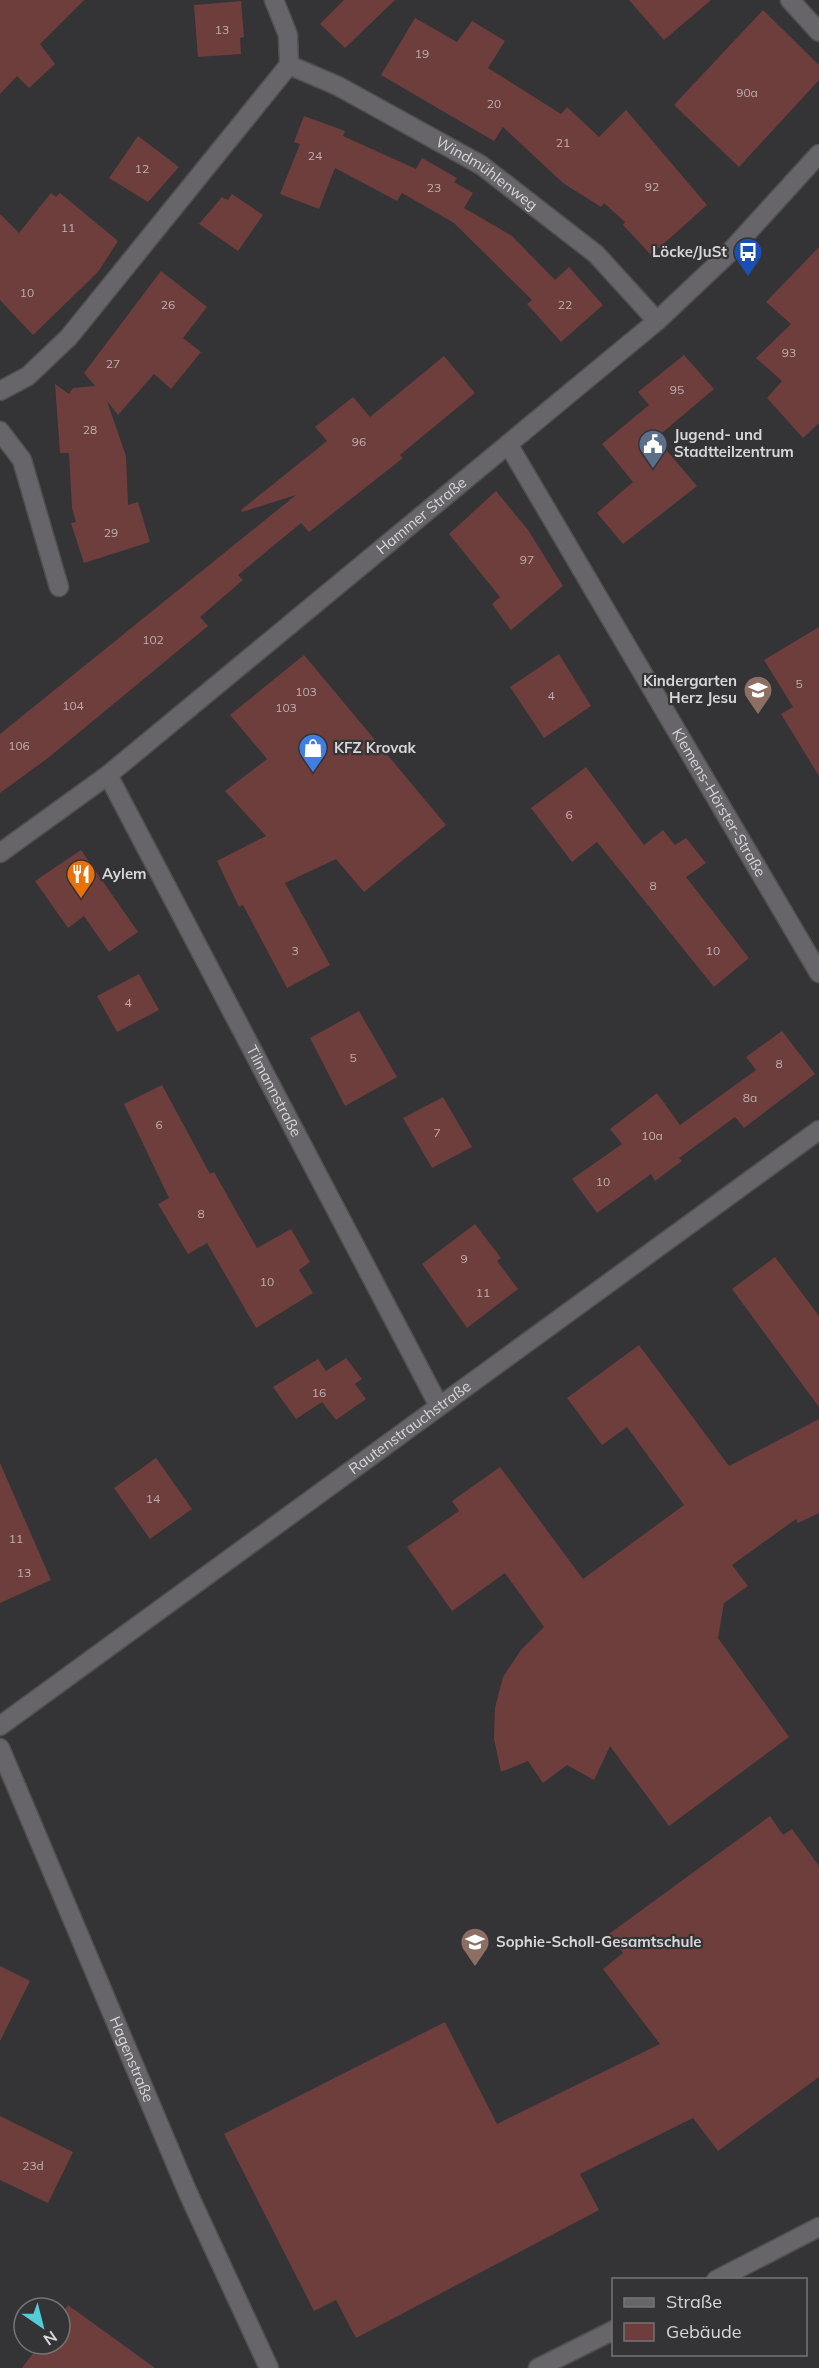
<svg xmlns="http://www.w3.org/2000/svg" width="819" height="2368" font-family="Mulish,sans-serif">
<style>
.building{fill:#6e3e3c}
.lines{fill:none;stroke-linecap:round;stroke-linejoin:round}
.street-casing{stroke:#504f51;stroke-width:21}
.secondary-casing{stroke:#504f51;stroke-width:21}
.street{stroke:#676569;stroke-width:18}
.secondary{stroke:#676569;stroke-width:18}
.labels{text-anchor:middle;stroke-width:4.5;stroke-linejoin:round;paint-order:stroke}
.number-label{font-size:12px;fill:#bdb0b1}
.street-label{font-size:15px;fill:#d7d6d8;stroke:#343336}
.poi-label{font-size:15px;font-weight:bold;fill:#d7d6d8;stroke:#343336;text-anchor:start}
</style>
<rect width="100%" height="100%" fill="#343336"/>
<path class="building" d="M0 0H84L40 44 55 64 29 88 17 76 0 94Z
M344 0H395L345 48 320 24Z
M629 0H711L664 40Z
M241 1 244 37 240 38 241 54 198 57 194 5Z
M763 10 819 65V80L739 167 674 105Z
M415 18 457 42 472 21 505 41 488 68 561 114 567 107 599 137 626 110 707 205 651 255 623 225 625 222 604 203 601 207 563 183 503 127 494 141 381 75Z
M304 116 345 131 343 136 416 169 422 158 457 178 454 182 473 193 464 208 512 236 555 280 569 267 603 305 561 342 527 304 532 300 454 223 402 193 397 201 335 168 319 209 280 194 300 144 294 142Z
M138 136 179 167 148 202 109 178Z
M51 193 56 197 60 193 118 241 98 272 33 335 0 300V214L19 233Z
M232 194 263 215 238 251 199 224 222 197 228 200Z
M819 247V423L803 438 767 398 782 381 756 358 791 324 766 302Z
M161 271 207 307 183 338 201 352 171 389 154 374 118 415 107 401 126 456 128 505 138 502 150 542 84 563 71 523 76 522 72 508 69 453H60L55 384 69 394 73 388 95 386 84 373Z
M684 355 714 389 656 438 697 486 623 544 597 513 633 482 602 444 649 405 638 392Z
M444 356 475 393 400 455 403 458 309 532 301 523 238 575 243 580 200 617 208 626 48 758 0 793V734L296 495 242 512 241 510 327 441 315 427 353 397 370 417Z
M496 491 528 530 563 586 511 630 492 604 500 597 449 534Z
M819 627V776L781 714 793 707 764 660Z
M559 654 591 706 544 738 510 687Z
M304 655 446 825 364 892 336 859 285 883 330 965 287 988 243 905 239 907 217 861 266 836 225 791 267 759 230 715Z
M586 767 644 845 663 830 675 845 686 838 706 863 686 877 749 958 714 987 597 842 572 862 531 808Z
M81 850 138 932 109 952 84 916 68 928 35 881Z
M139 974 159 1010 117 1032 97 996Z
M359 1011 397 1077 345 1106 310 1038Z
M782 1031 815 1074 744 1128 735 1117 679 1158 682 1161 655 1181 651 1174 597 1213 572 1179 622 1144 610 1129 657 1093 680 1125 756 1070 746 1057Z
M162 1085 210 1174 214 1172 257 1248 291 1229 310 1262 299 1270 313 1293 256 1328 207 1243 188 1254 158 1204 169 1198 124 1104Z
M443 1097 472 1147 432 1168 403 1118Z
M475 1224 501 1258 497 1261 518 1289 467 1328 422 1264Z
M775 1257 819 1316V1407L732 1289Z
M639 1345 729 1466 819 1419V1513L798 1523 796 1519 732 1565 748 1586 724 1603 718 1638 789 1737 669 1826 610 1746 594 1780 567 1765 543 1783 528 1761 501 1772 494 1739 495 1708 503 1677 521 1650 544 1627 505 1573 452 1611 407 1547 459 1511 452 1501 500 1467 583 1579 684 1505 627 1427 602 1445 567 1398Z
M346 1358 362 1379 355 1384 366 1399 336 1420 322 1402 296 1419 273 1387 318 1359 326 1371Z
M156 1458 192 1509 150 1539 114 1488Z
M0 1463 51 1580 0 1603Z
M770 1816 783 1835 792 1829 819 1866V2077L718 2151 693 2118 580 2174 599 2210 356 2338 336 2300 314 2311 224 2134 445 2022 497 2124 660 2044 603 1969 623 1953 609 1934Z
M0 1966 30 1981 0 2041Z
M0 2116 73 2152 48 2203 0 2180Z
M68 2305 155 2368H22L40 2344H60V2316Z"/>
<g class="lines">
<g class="street-casing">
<g id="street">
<path d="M790 0 819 32"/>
<path id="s1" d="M289 65 338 86 481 165 596 254 657 321"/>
<path d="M0 391 28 376 69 337 289 65 288 35 274 0"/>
<path d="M0 431 22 460 59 587"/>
<path id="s2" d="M508 444 819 973"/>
<path id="s3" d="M108 775 439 1406"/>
<path id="s4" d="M0 1726 819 1130"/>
<path id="s5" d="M0 1748 188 2193 269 2368"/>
<path d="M716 2280 819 2227"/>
<path d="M538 2368 614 2330"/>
</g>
</g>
<g class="secondary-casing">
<g id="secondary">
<path id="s6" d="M0 853 108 775 657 321 728 254 819 154"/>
</g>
</g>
<use href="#street" class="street"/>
<use href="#secondary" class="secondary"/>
</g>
<defs>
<g id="bus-pin" transform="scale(1.5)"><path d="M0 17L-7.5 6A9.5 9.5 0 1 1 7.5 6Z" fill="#1a4fb4" stroke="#343336"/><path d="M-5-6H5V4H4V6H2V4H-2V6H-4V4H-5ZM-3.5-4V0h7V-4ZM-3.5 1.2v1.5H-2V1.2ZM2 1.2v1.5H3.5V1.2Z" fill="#fff"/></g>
<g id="civic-pin" transform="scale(1.5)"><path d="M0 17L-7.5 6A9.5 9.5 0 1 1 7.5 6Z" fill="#5c6f8a" stroke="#343336"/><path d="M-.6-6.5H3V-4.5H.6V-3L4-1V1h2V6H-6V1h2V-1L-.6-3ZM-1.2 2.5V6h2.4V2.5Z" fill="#fff"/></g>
<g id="school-pin" transform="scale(1.5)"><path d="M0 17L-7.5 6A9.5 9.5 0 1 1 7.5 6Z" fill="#8d6e63" stroke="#343336"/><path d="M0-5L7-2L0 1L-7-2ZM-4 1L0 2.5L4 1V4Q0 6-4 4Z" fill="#fff"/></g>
<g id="shop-pin" transform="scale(1.5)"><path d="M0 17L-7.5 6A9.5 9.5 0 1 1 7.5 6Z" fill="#3f7fe0" stroke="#343336"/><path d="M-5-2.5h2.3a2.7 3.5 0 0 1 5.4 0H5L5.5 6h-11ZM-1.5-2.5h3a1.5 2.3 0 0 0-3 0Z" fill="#fff"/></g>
<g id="restaurant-pin" transform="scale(1.5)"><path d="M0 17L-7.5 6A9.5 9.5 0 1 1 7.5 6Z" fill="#e8710a" stroke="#343336"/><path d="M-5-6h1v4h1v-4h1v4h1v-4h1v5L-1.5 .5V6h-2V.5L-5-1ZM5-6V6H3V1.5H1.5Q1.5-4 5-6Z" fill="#fff"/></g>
</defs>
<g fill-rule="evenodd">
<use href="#bus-pin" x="748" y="252"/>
<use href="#civic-pin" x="653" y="444"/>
<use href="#school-pin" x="758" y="690"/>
<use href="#shop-pin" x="313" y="748"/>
<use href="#restaurant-pin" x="81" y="874"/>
<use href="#school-pin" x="475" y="1942"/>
</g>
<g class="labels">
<g class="number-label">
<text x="222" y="34">13</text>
<text x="422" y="58">19</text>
<text x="747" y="97">90a</text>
<text x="494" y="108">20</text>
<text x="563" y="147">21</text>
<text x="315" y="160">24</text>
<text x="142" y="173">12</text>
<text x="652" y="191">92</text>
<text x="434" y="192">23</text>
<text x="68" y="232">11</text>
<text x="27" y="297">10</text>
<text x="168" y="309">26</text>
<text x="565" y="309">22</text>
<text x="789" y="357">93</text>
<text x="113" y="368">27</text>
<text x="677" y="394">95</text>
<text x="90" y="434">28</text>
<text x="359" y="446">96</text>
<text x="111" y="537">29</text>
<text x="527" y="564">97</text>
<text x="153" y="644">102</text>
<text x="799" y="688">5</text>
<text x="306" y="696">103</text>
<text x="551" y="700">4</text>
<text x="73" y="710">104</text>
<text x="286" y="712">103</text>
<text x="19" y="750">106</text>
<text x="569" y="819">6</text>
<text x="653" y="890">8</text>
<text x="295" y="955">3</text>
<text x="713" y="955">10</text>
<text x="128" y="1007">4</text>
<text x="353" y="1062">5</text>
<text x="779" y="1068">8</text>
<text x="750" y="1102">8a</text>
<text x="159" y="1129">6</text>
<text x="437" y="1137">7</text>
<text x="652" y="1140">10a</text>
<text x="603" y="1186">10</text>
<text x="201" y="1218">8</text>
<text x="464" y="1263">9</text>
<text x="267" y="1286">10</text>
<text x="483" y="1297">11</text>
<text x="319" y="1397">16</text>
<text x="153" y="1503">14</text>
<text x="16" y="1543">11</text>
<text x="24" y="1577">13</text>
<text x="33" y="2170">23d</text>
</g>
<g class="street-label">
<text dy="5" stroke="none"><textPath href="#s1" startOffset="226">Windmühlenweg</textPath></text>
<text dy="5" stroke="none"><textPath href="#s6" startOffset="540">Hammer Straße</textPath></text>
<text dy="5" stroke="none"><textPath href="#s2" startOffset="416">Klemens-Hörster-Straße</textPath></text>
<text dy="5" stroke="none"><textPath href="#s3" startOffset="357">Tilmannstraße</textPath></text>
<text dy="5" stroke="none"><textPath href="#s4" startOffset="507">Rautenstrauchstraße</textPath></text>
<text dy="5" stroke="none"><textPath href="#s5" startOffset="338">Hagenstraße</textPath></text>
</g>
<g class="poi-label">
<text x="727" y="257" text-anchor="end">Löcke/JuSt</text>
<text x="674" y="440">Jugend- und<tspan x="674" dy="17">Stadtteilzentrum</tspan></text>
<text x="737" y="686" text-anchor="end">Kindergarten<tspan x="737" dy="17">Herz Jesu</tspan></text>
<text x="334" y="753">KFZ Krovak</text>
<text x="102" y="879">Aylem</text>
<text x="496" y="1947">Sophie-Scholl-Gesamtschule</text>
</g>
</g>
<rect x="612" y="2278" width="195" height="78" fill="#343336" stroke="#757477" stroke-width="1.5"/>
<rect x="624" y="2298" width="30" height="9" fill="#676569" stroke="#757477" stroke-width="1.5"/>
<text x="666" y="2308" font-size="18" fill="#d7d6d8">Straße</text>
<rect x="624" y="2323" width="30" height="18" fill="#6e3e3c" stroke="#757477" stroke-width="1.5"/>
<text x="666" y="2338" font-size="18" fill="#d7d6d8">Gebäude</text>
<g transform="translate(42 2326) rotate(145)"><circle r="28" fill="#343336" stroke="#757477" stroke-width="1.5"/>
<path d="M0-4.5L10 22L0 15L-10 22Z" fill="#52ccd5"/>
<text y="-9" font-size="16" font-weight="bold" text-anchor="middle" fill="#d7d6d8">N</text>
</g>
</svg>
